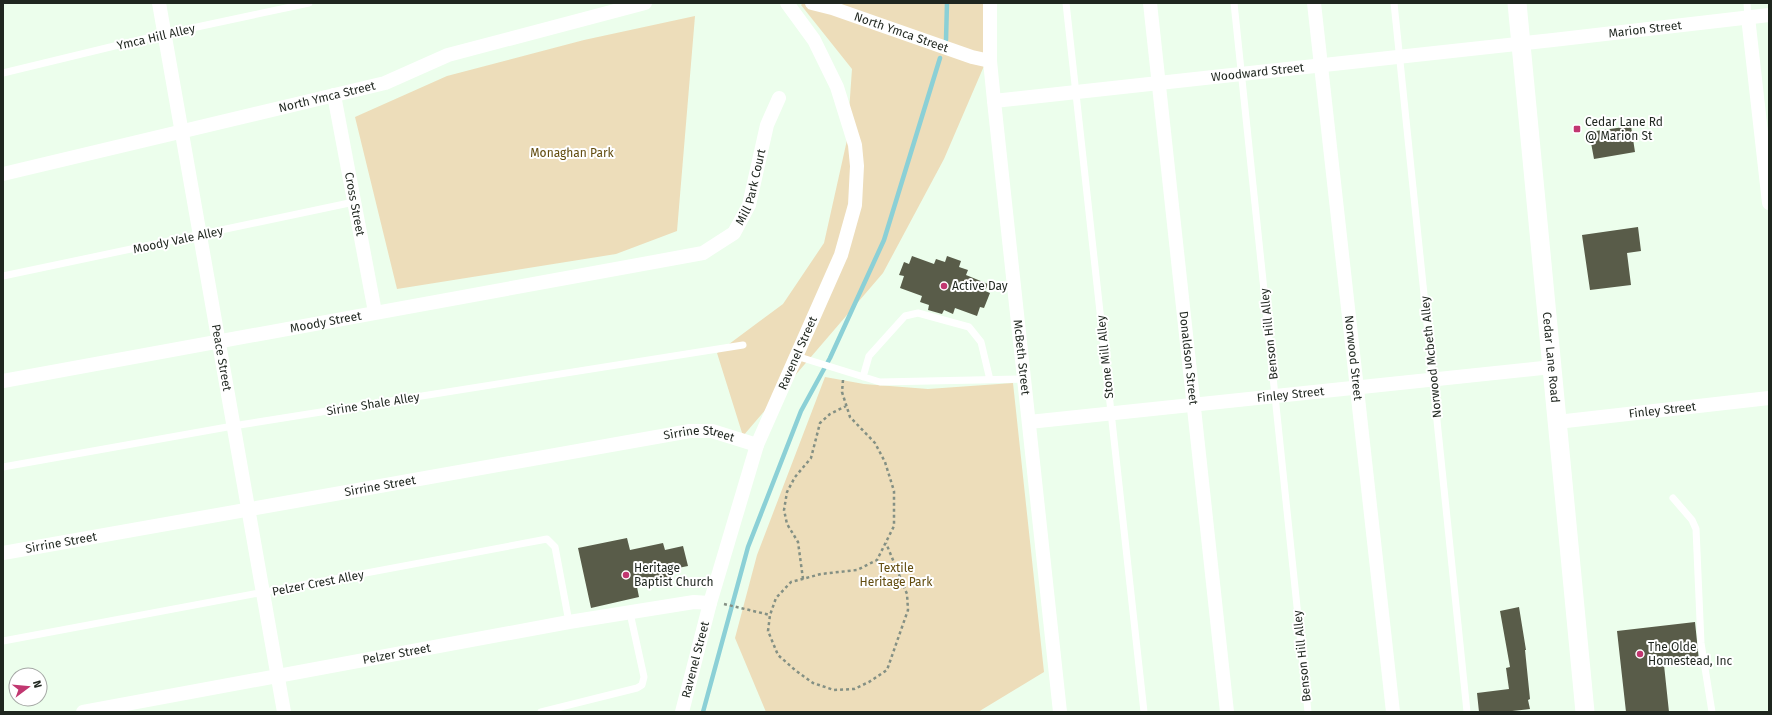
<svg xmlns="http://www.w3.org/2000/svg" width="1772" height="715" font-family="'Fira Sans',sans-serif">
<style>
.green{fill:#edddba}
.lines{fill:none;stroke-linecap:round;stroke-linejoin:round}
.stream{stroke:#8bd0d6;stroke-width:4.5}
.building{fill:#595c49}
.path{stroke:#849084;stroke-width:2.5;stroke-dasharray:3 3;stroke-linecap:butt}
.lane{stroke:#fff;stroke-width:7}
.street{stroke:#fff;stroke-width:14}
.secondary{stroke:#fff;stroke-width:19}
.poi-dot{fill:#c13770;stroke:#fff;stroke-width:1.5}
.labels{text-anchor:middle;stroke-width:4;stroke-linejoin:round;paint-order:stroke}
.street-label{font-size:12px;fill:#1f261f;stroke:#fff}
.poi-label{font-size:12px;fill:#1f261f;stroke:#fff;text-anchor:start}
.park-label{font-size:12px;fill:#624c0f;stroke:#fff}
</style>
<rect width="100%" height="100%" fill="#ecfeec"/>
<path class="green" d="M803 3H985L990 52 944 159 883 273 743 436 717 353 783 304 824 243 847 140 852 69 801 5Z
M695 16 677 231 616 254 397 289 355 117 447 76 584 40Z
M825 377 864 384 928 389 1013 383 1044 672 978 712H766L735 638 757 555Z"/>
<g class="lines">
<path class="stream" d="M946 40 947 3
M703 712 748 547 801 411 830 358 884 240 940 58"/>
</g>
<path class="building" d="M1631 126 1635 152 1594 159 1589 132Z
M1638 227 1641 251 1627 253 1631 285 1590 290 1582 235Z
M912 256 934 264 936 259 945 262 947 256 961 261 959 267 968 270 966 275 988 284 985 291 990 293 984 308 980 307 977 316 955 308 953 314 944 310 942 314 928 310 929 305 920 302 922 296 900 288 904 276 899 275 904 262 909 264Z
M627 538 630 550 663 543 665 550 683 546 688 566 668 570 670 580 637 587 639 597 591 608 578 548Z
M1519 607 1526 650H1525L1530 699 1528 700 1530 709 1503 712H1479L1477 693 1509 689 1506 668 1510 667 1500 611Z
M1695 622 1699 661 1664 665 1669 712H1626L1617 631Z"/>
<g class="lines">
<path class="path" d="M843 380 842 392 850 417 875 443 885 462 894 491V526L877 560 857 570 821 574 791 582 776 598 770 615 768 631 778 655 795 670 813 683 834 690 854 689 869 682 887 670 908 610 907 594 886 543
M803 579 798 542 787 524 784 510 787 492 795 477 811 458 820 423 830 414 846 406
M724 604 770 615"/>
<path class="lane" d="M1066 3 1144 712
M1234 3 1308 712
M1394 3 1467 712
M1747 3 1748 17
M3 73 164 34 309 3
M3 276 354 202
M796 356 880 382 1024 379
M863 377 869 356 905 316 918 313 969 327 981 342 990 380
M3 467 233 426 743 345
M1673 498 1692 520 1696 529 1701 643 1712 712
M3 641 547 539 555 547 569 622
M541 712 637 688 642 685 644 677 630 613"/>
<g class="street">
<path id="s1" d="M159 3 284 712"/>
<path id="s2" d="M812 3 832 8 972 57 990 61"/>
<path id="s3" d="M990 3V61L994 101 1060 712"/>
<path id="s4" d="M1150 3 1227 712"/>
<path id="s5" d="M1314 3 1393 712"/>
<path d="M1748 17 1769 203"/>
<path id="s6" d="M334 95 375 312"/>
<path id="s7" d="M994 101 1553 40 1769 15"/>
<path id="s8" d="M3 174 385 83 448 55 645 3"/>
<path id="s9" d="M3 381 703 253 734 233 749 205 767 125 779 98"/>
<path id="s10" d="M1029 422 1552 367"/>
<path id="s11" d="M1557 422 1769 398"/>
<path id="s12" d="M3 553 690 431H712L757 445"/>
<path id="s13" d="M83 712 569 622 694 602 710 603"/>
<path id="s14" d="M682 712 710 603 757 445 841 255 855 205 857 166 855 145 837 87 814 40 787 3"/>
</g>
<path class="secondary" id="s15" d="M1517 3 1585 712"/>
</g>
<g class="poi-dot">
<rect x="1573" y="125" width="8" height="8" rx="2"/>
<circle cx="944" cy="286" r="4"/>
<circle cx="626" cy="575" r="4"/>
<circle cx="1640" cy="654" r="4"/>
</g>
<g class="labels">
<g class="street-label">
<text dy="4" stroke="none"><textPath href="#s7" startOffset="655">Marion Street</textPath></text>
<text dy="4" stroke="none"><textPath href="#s2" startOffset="94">North Ymca Street</textPath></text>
<text transform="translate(156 37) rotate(-13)" y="4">Ymca Hill Alley</text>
<text dy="4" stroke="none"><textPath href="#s7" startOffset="265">Woodward Street</textPath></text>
<text dy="4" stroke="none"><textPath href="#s8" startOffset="333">North Ymca Street</textPath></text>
<text dy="4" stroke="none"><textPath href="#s9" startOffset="798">Mill Park Court</textPath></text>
<text dy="4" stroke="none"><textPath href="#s6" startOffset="111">Cross Street</textPath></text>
<text transform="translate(178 240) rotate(-12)" y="4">Moody Vale Alley</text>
<text dy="4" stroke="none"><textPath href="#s9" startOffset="328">Moody Street</textPath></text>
<text transform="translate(1269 334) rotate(-96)" y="4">Benson Hill Alley</text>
<text dy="4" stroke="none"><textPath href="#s14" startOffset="378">Ravenel Street</textPath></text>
<text dy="4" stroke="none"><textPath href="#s1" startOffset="360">Peace Street</textPath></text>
<text transform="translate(1105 357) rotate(-96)" y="4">Stone Mill Alley</text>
<text dy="4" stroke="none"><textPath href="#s4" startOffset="357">Donaldson Street</textPath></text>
<text dy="4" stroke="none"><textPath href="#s5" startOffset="357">Norwood Street</textPath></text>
<text transform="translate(1431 357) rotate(-96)" y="4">Norwood Mcbeth Alley</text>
<text dy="4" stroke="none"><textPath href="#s3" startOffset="356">McBeth Street</textPath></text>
<text dy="4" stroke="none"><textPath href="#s15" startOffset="356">Cedar Lane Road</textPath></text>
<text dy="4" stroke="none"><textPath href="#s10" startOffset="263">Finley Street</textPath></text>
<text transform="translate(373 404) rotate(-9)" y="4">Sirine Shale Alley</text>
<text dy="4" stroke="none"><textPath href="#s11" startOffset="106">Finley Street</textPath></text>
<text dy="4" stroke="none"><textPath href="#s12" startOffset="707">Sirrine Street</textPath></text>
<text dy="4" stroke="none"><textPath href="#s12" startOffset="383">Sirrine Street</textPath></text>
<text dy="4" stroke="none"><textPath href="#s12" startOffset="59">Sirrine Street</textPath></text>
<text transform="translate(318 583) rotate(-11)" y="4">Pelzer Crest Alley</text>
<text dy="4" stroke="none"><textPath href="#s13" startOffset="319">Pelzer Street</textPath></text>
<text transform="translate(1302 656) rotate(-96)" y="4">Benson Hill Alley</text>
<text dy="4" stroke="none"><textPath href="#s14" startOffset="54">Ravenel Street</textPath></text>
</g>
<g class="poi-label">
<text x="1585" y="126">Cedar Lane Rd<tspan x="1585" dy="14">@ Marion St</tspan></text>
<text x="952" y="290">Active Day</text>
<text x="634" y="572">Heritage<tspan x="634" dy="14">Baptist Church</tspan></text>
<text x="1648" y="651">The Olde<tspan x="1648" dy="14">Homestead, Inc</tspan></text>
</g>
<g class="park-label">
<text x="572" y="157">Monaghan Park</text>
<text x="896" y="572">Textile<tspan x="896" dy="14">Heritage Park</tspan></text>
</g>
</g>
<rect width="1772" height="715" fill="none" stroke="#1f261f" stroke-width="8"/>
<g transform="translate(28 687) rotate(74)"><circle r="19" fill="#ffffff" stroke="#a5a8a5"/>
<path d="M0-3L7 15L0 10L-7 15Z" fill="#c13770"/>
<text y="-6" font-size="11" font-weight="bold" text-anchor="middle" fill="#1f261f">N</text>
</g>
</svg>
